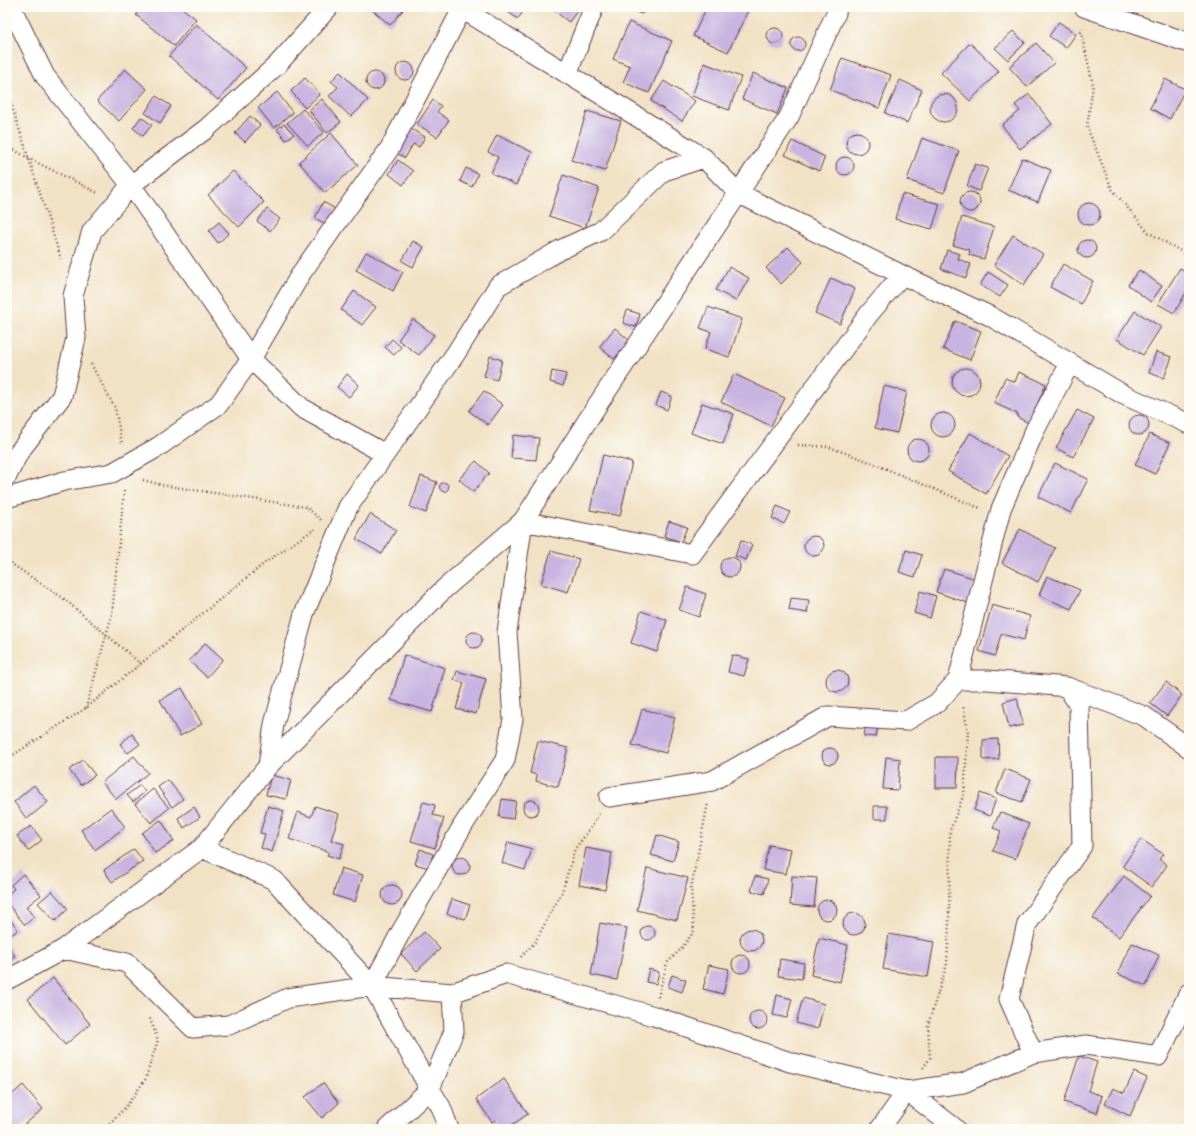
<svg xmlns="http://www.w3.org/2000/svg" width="1196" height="1136" font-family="'Patrick Hand',sans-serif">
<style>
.building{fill:#c8b4e0}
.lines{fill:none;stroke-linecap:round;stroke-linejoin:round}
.street-casing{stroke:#633c42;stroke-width:21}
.path{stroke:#633c42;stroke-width:2.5;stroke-dasharray:1 3;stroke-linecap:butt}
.street{stroke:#fff;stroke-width:19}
</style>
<rect width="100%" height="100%" fill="#fdfcf7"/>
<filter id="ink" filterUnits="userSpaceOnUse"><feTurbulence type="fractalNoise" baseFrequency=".025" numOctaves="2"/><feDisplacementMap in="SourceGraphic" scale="8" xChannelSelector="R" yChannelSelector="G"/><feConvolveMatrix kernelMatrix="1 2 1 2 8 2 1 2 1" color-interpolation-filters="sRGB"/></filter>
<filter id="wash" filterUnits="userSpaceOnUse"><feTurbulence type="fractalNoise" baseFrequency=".012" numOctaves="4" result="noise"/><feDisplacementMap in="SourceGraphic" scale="16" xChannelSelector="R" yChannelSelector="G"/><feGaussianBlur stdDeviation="0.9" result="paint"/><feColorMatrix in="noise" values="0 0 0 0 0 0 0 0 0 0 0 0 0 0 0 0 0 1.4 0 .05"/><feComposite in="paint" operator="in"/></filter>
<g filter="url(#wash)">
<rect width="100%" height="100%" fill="#f1e2c5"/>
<g id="blocks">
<path class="building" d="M143 7H181L196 19 174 46 136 15Z
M371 7H399L403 10 390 25 370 8Z
M501 7H526L518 19Z
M549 7H580L569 22Z
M620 7H644L642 14Z
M707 7H739L748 11 728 52 693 36Z
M629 22 672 41 649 93 623 82 630 66 613 59Z
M1059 22 1076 34 1066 48 1049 36Z
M196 24 246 68 218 100 169 56Z
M767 36a8 8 0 1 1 16 0a8 8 0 1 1-16 0Z
M1013 31 1025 43 1008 60 995 48Z
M791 44a7 7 0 1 1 14 0a7 7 0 1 1-14 0Z
M970 43 999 71 970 101 941 73Z
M1036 43 1054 63 1027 87 1009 67Z
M842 58 891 75 879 108 830 90Z
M396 71a9 9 0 1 1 18 0a9 9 0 1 1-18 0Z
M704 63 741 77 729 110 692 96Z
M125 69 147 89 119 121 97 101Z
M340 72 368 100 351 117 329 96 338 87 331 81Z
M366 81a9 9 0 1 1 18 0a9 9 0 1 1-18 0Z
M753 73 788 88 777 114 742 99Z
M305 78 320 94 305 108 291 91Z
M1165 79 1185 89 1170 119 1150 108Z
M900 80 922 90 907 123 885 113Z
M664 81 695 101 682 121 651 101Z
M1189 84V96L1185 95Z
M277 92 293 113 274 128 258 108Z
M1029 94 1052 124 1020 149 1002 125 1020 111 1015 105Z
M930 108a14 14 0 1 1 28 0a14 14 0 1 1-28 0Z
M156 96 171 106 160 123 145 113Z
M322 99 341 122 327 133 309 110Z
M433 100 441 106 437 112 449 120 437 137 417 124Z
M303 109 324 132 308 146 287 123Z
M587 111 621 121 605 171 571 160Z
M250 116 260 125 245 142 235 133Z
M141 117 152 125 143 136 133 128Z
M284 124 294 134 286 140 277 129Z
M409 128 425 137 419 147 413 144 405 158 395 152Z
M846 143a11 11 0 1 1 22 0a11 11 0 1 1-22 0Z
M331 133 358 165 325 193 299 162Z
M497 135 532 152 516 185 491 173 498 157 488 152Z
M922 138 959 151 944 193 907 180Z
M792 141 825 157 819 171 785 155Z
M836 166a9 9 0 1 1 18 0a9 9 0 1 1-18 0Z
M1022 158 1051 170 1038 202 1008 190Z
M398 160 413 171 403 185 389 174Z
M975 164 988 168 979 191 967 186Z
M466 168 478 174 472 187 460 181Z
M233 171 264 202 239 227 208 195Z
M563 175 599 188 585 228 549 216Z
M960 202a10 10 0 1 1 20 0a10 10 0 1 1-20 0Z
M902 194 940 204 932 229 895 219Z
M323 202 337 210 329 226 315 218Z
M1078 214a11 11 0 1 1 22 0a11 11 0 1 1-22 0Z
M267 209 280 219 270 231 257 221Z
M962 217 994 227 984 259 969 255 970 250 953 245Z
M219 222 229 233 218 243 209 231Z
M1013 235 1043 254 1024 285 994 265Z
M1078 249a9 9 0 1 1 18 0a9 9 0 1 1-18 0Z
M413 241 424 247 413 267 402 261Z
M788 247 803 262 781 284 766 268Z
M947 250 960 254 958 259 971 264 966 278 941 269Z
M366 252 403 272 393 291 356 270Z
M1063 264 1093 281 1081 304 1050 287Z
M729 267 749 278 736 301 716 290Z
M1180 268 1189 273V288L1174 313 1158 304Z
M1139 270 1162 286 1151 302 1128 285Z
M988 272 1008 285 1000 297 980 285Z
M831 278 855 289 840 324 815 313Z
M354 291 376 307 362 325 341 310Z
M708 307 742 319 729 357 705 349 711 332 700 328Z
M627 310 640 314 636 327 623 323Z
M1135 311 1161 327 1143 355 1117 339Z
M413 319 434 335 419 355 398 340Z
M955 321 981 331 970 360 943 349Z
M615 328 630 341 614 359 599 347Z
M392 339 401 347 394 355 385 347Z
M1156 352 1172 357 1164 378 1149 373Z
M490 356 502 360 497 380 484 376Z
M952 382a14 14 0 1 1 28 0a14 14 0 1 1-28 0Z
M552 371 566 374 563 386 550 382Z
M1019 372 1046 384 1029 423 1017 417 1018 414 994 403 1005 378 1015 382Z
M347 374 359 385 349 397 337 387Z
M734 374 785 398 771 426 721 402Z
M884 386 907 392 897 433 875 428Z
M484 391 503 405 488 425 469 411Z
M661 392 672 396 667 410 656 405Z
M702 403 734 414 723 444 691 433Z
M1077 410 1094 419 1073 457 1056 448Z
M931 425a12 12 0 1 1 24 0a12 12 0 1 1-24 0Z
M1129 425a10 10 0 1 1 20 0a10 10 0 1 1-20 0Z
M970 433 1008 456 986 494 948 471Z
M1150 434 1170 443 1155 474 1135 465Z
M513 435 539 438 536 460 511 458Z
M907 450a11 11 0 1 1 22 0a11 11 0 1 1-22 0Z
M603 455 632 462 620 516 590 510Z
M476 461 489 473 473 492 459 479Z
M1055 463 1088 479 1071 513 1038 497Z
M421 476 437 482 426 513 410 507Z
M439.5 487a4.5 4.5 0 1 1 9 0a4.5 4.5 0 1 1-9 0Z
M777 506 790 512 784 524 772 518Z
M370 514 396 530 382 554 356 539Z
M669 521 687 527 681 542 664 536Z
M1020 529 1055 548 1038 582 1002 563Z
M804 546a10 10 0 1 1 20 0a10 10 0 1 1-20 0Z
M741 540 752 545 746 560 735 556Z
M906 550 922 555 915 577 899 572Z
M551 551 579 559 568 592 541 584Z
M720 567a10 10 0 1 1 20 0a10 10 0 1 1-20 0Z
M944 569 976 579 968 603 936 592Z
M1047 576 1080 590 1071 609 1039 595Z
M687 587 706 594 699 617 679 610Z
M920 591 936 596 930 618 914 613Z
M791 598 809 600 807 613 789 610Z
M992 605 1030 616 1024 640 1001 634 995 656 979 651Z
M641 611 667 620 657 652 631 643Z
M466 640a8 8 0 1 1 16 0a8 8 0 1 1-16 0Z
M205 643 223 659 207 677 189 661Z
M404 655 445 668 432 712 391 700Z
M732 655 749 659 744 676 728 672Z
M826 681a11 11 0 1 1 22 0a11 11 0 1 1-22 0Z
M457 671 486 679 476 714 456 709 464 683 454 680Z
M1166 682 1182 695 1167 716 1150 703Z
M182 688 202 724 180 736 160 700Z
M1017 698 1023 725 1009 728 1003 702Z
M642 709 675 717 666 753 632 745Z
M866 724 878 726 876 737 864 736Z
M132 734 140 744 128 753 120 744Z
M998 739 999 759 983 760V740Z
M538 741 568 748 558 787 536 781 537 775 530 773Z
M822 756a8 8 0 1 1 16 0a8 8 0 1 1-16 0Z
M134 756 148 773 116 799 102 782Z
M886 757 900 759 898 790 883 789Z
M936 757H958L957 788H936Z
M83 760 95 775 81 785 69 770Z
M1005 769 1031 779 1022 802 996 793Z
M271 775 291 780 286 799 266 795Z
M168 780 183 799 172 807 158 787Z
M34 785 48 802 27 819 14 802Z
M140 785 145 792 133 802 127 795Z
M153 789 169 808 151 823 135 804Z
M980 793 996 799 990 816 974 810Z
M502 799 516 801 513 819 499 817Z
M523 808a8 8 0 1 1 16 0a8 8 0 1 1-16 0Z
M423 802 435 805 433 815 444 818 435 848 411 841Z
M268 806 284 811 272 852 261 848 265 834 260 833Z
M315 806 339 814 331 840 344 844 339 859 327 855 329 852 289 839 298 812 311 817Z
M874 806H887V819H874Z
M194 807 200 817 184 828 178 818Z
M111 808 125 827 95 850 81 830Z
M1000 812 1029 824 1015 859 993 851 1001 831 993 828Z
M161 820 174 841 155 853 142 833Z
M31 826 42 840 28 851 17 836Z
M657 835 679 842 673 861 651 855Z
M1141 839 1163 854 1159 859 1167 865 1152 887 1123 866Z
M508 842 532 849 525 870 502 863Z
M769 845 791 849 786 874 763 870Z
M586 848 612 853 605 890 579 885Z
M134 849 143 861 112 882 104 870Z
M420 849 433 854 429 868 415 864Z
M452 866a9 9 0 1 1 18 0a9 9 0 1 1-18 0Z
M341 868 363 875 355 902 333 895Z
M647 868 688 878 677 920 637 910Z
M23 874 41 895 26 907 34 917 25 925 7 903V895L14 889 11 885Z
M755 876 768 879 764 894 751 891Z
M792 876 817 878 814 907 790 905Z
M1124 876 1150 896 1119 937 1093 918Z
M382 895a10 10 0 1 1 20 0a10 10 0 1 1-20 0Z
M52 891 68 909 55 921 38 903Z
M452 899 470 905 465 919 447 914Z
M817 910a10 10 0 1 1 20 0a10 10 0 1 1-20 0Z
M843 924a11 11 0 1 1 22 0a11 11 0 1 1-22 0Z
M7 915 18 930 7 938Z
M600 923 627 928 617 980 591 975Z
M641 933a7 7 0 1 1 14 0a7 7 0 1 1-14 0Z
M740 940a11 11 0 1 1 22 0a11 11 0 1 1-22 0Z
M424 932 440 949 417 971 401 954Z
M889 934 934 942 928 977 883 969Z
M819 938 848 945 840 982 811 975Z
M1132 943 1159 955 1146 986 1118 974Z
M7 945 15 956 7 962Z
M732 964a9 9 0 1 1 18 0a9 9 0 1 1-18 0Z
M780 959 804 963 802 979 778 976Z
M709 965 729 969 723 994 703 989Z
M649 969 659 972 656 984 646 982Z
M672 975 686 980 682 992 668 987Z
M53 978 90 1024 65 1045 28 999Z
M777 995 792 999 787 1018 773 1015Z
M803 998 824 1004 818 1029 796 1023Z
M749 1020a9 9 0 1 1 18 0a9 9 0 1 1-18 0Z
M1079 1056 1097 1062 1088 1091 1102 1096 1097 1113 1064 1102Z
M1134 1072 1147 1078 1130 1116 1105 1104 1113 1088 1124 1093Z
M504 1079 528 1114 506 1129H501L495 1120 492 1122 476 1099Z
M323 1083 339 1103 322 1118 305 1097Z
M23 1085 43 1109 19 1129H7V1099Z"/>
</g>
</g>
<g filter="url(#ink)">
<use href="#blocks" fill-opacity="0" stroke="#633c42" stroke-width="1"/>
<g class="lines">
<g class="street-casing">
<path id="street" d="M11 7 45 76 131 185 251 359 302 408 385 454
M459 7 704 158 738 193 902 275 990 316 1124 395 1189 424
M1084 7 1189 43
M567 74 594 7
M7 476 19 452 62 396 76 338 73 296 92 231 131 185 206 129 277 65 329 7
M7 498 64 481 112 473 158 447 219 404 251 359 302 272 390 148 463 7
M523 521 692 554 869 314 902 275
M958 680 1001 509 1035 430 1070 363
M268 766 274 724 304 614 348 507 456 353 498 286 560 250 601 231 664 171 704 158
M609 797 712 781 828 716 906 721 937 703 958 680H988L1067 687 1144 716 1189 748
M202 848 268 766 444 589 523 521 598 404 789 117 836 13 837 7
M64 949 127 963 193 1028 229 1025 288 998 372 986 402 930 462 827 505 760 513 719 507 632 523 521
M7 980 64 949 202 848 274 880 372 986 452 993 506 974 654 1016 790 1062 907 1091 963 1083 1033 1053 1009 999 1027 924 1082 846 1079 705 1067 687
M372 986 430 1089 441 1107 449 1129
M1033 1053 1086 1045 1158 1056 1189 993
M907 1091 956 1129
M387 1129 430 1089 454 1031 452 993
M880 1129 907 1091"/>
</g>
<path class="path" d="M1082 28 1081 32 1093 85 1087 127 1112 189 1148 232 1189 256
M7 91 61 259
M7 146 30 159 98 193
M91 364 115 408 122 444
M798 445 829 447 870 462 977 507 981 508
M143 480 162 485 306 507 321 520
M7 561 63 598 141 664
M86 708 112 614 124 491
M7 759 86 708 266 562 316 528
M521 957 535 942 562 892 575 849 594 823 599 814
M658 997 667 963 681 949 694 931 691 888 708 803
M923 1068 930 1058 928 1025 947 964 949 921 950 830 964 794 968 732 963 705
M104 1129 125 1108 145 1080 158 1040 149 1016"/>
<use href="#street" class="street"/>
</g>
</g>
<rect width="1196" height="1136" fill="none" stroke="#fdfcf7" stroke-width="24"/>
</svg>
